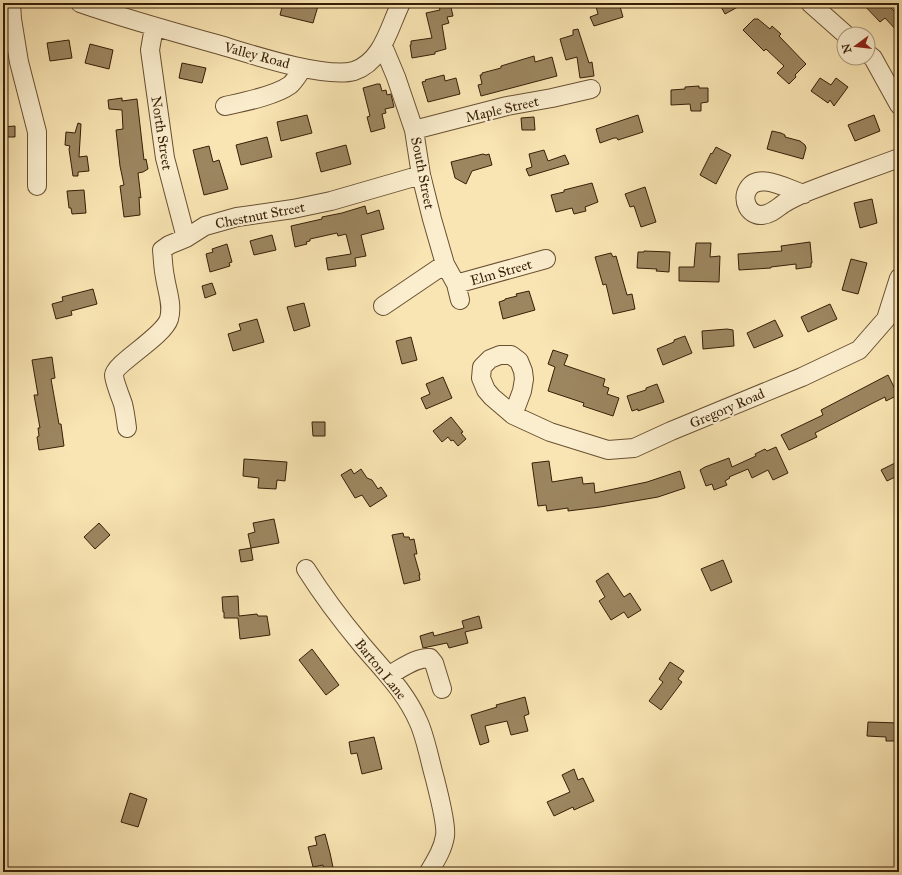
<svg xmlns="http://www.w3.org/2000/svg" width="902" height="875" font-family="'IM FELL Great Primer',serif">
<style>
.building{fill:#9c8660;stroke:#371f07}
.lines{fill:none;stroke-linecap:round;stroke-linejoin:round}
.minor-casing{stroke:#685032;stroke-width:20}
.minor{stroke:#fbeece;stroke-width:18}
.labels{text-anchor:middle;stroke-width:4;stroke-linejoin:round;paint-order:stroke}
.street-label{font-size:14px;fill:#371f07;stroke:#fbeece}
</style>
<rect width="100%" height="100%" fill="#f9e5b3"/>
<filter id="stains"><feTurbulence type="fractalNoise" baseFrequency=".005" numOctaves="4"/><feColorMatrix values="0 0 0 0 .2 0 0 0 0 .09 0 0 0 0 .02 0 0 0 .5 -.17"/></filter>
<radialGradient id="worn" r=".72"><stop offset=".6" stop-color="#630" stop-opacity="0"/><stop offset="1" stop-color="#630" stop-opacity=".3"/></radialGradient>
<path class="building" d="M283 3H307L318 6 313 23 280 15Z
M438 3H450L453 16 447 17 449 23 442 25 446 49 435 52V54L412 58 410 45H411V41L432 38 426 13 440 10Z
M595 3H619L623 17 594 26 590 17 598 14Z
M719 3H745L725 14Z
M862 3H886L899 16V33L885 18 880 22Z
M754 19H758L770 29 772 26 781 34 779 36 806 64 795 75 796 77 789 84 777 73 784 66 766 49 764 51 743 30Z
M578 29 589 63 592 62 594 76 580 78 577 57 566 60 560 39 573 35V30Z
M69 40 72 58 50 61 47 43Z
M90 44 113 50 109 69 85 63Z
M534 56 535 62 552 57 557 76 481 96 478 85 482 84 480 75H482V73L501 68V66Z
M182 63 206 68 202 83 179 78Z
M444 75 445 81 456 78 460 94 428 102 422 82 426 81 425 80Z
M820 78 831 85 836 78 848 87 834 106 830 100 828 103 811 91Z
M377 84H380L382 91 386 90 387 95 391 94 394 107 385 109 386 113 382 114 385 128 371 132 367 117 370 116 363 88Z
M699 86V88H708V102L701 103V111H691L690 104 671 105V90L685 89V87Z
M122 98V101L137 99 144 160 146 159 148 169 143 172 138 173 141 198 139 197 140 215 124 217 120 186 124 185 120 166 116 130 123 129 122 110 109 109 108 100Z
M307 115 312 133 281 141 277 122Z
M638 115 643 132 618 140 617 138H614L600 143 596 129Z
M874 115 880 131 855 141 848 125Z
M534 117 535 130H522L521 118Z
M78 123 81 124 79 157 87 156 89 171 78 172V176H73L69 149 70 146 65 145 66 132 75 133Z
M15 126V137H3V127Z
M772 131 781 133 785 135V137L800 141 805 145 806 148 803 159 767 149Z
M267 137 272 157 241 165 236 145Z
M346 145 351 164 321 172 316 153Z
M209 146 213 162 219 160 228 189 204 195 193 150Z
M716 147 731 155 716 184 700 175 711 153 712 154Z
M544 150 548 161 565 155 569 164 529 176 526 169 532 167 529 154Z
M483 154 486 155 489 154 492 165 472 171 466 184 455 178 451 162Z
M592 183 598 202 585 207 586 211 574 214 572 208 556 212 551 195 564 192V190Z
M645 187 656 222 641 227 634 206 630 207 625 194Z
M84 190 86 213 72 214 71 208H69L67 191Z
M872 199 877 223 860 228 854 203Z
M365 206 367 214 379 210 384 229 361 235 366 256 355 258 356 266 328 270 326 258 351 254 346 234 338 236 337 233 310 239V241L306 242 307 244 295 247 291 226 322 219V217L342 213Z
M272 235 276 250 254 255 250 241Z
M810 242 812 263H811V267L796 269V264L771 267V268L739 270 738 254 782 251 781 246Z
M696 243H711L710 257 720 256 719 282 679 281V267H694Z
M227 244 232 262 229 263 230 266 210 272 206 254 213 252 212 249Z
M644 251 670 252 669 272 656 271 657 269 637 268 638 252H644Z
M611 253 613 257 616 256 627 295 632 294 635 309 613 314 606 284 603 285 595 257Z
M851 259 867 263 858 294 842 290Z
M212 283 216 294 205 298 202 286Z
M93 289 97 304 71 311 72 315 56 319 52 304 63 301 62 297Z
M529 291 535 310 503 319 499 302 505 300V299L517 296 516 294Z
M304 303 310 326 294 331 287 307Z
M830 304 837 319 808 332 801 317Z
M257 319 264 342 233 351 228 334 241 330 239 324Z
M775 320 783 336 754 348 747 333Z
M727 329 733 330 734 346 703 349 702 331Z
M685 336 692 353 663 365 657 349 674 342V340Z
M411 337 417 360 402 364 396 341Z
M553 350 568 355 564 365 605 379 603 386 609 388 607 394 619 398 613 416 583 406 584 403 548 391 555 367 548 364Z
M52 357 55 378 51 379 59 424H61L64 446 39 450 37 437 39 436 38 428H40L34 395H38L32 360Z
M888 375 898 395 886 401 885 397 873 403 815 433 817 437 789 450 781 435 823 415 821 410Z
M443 377 452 398 426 409 421 398 430 394 426 384Z
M657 384 664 402 638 411V409L632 411 627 396 646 390V388Z
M451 417 463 432 461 433 466 439 458 446 453 440 451 441 448 437 442 442 433 431Z
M312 422H325V436H313Z
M776 447 788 473 773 480 768 470 752 478 748 469 729 477 730 478 725 481 727 485 714 490 712 484 706 486 700 470 705 467 729 458 732 467 756 456 755 454 765 449 767 451Z
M244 459 287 462 285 481 277 480 276 489 258 488 259 478 243 476Z
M549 461 552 482 582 477 583 484 594 483 595 493 647 482 680 471 685 488 658 497 600 507 568 511V508L547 511 546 505 538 506 532 463Z
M899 461V475L887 481 881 470Z
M351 469 354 474 361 469 367 478 372 480 378 489 381 487 387 496 370 507 362 495 355 498 341 475Z
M274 519 279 543 251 548 248 534 255 532 253 523Z
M99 523 110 535 95 549 84 537Z
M403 533 404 537H409L410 540 414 539 417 554H414L420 575H419L420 580 404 584 392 535Z
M251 548 253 560 241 562 239 550Z
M723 560 732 582 711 591 701 569Z
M608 573 624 597 630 593 641 610 628 618 624 612 611 620 599 601 605 597 596 581Z
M238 596 239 616 257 614 258 616H267L270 635 240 639 238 618H224V612H223L222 597Z
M479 616 482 628 465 632 468 643 449 648 447 643 423 648 420 636 433 632 434 636 464 628 462 621Z
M312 649 339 685 326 695 299 660Z
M670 662 684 671 678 679 682 682 661 710 649 701 663 682 659 679Z
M525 697 529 714 524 716 528 731 511 735 507 721 485 726 489 742 480 745 471 715 497 707 496 705Z
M868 722 899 723V741H886V737L867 736Z
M374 737 382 769 362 774 357 753 351 754 349 742Z
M574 769 578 780 583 778 594 801 574 810 573 807 554 816 547 802 570 792 562 775Z
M130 793 147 799 138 827 121 822Z
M325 834 330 853 334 872H324L323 865 313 867 308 847 317 845 315 837Z"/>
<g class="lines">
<g class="minor-casing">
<path id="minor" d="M11 3 12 19 19 62 37 132V186
M80 3C126 19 173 32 220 45 250 54 325 79 354 71 383 61 389 27 401 3
M810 3 845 34
M154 27 150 50 165 158 186 238
M383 46 396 77 414 130 421 175 432 219 445 264 456 284 460 300
M868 54 873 58 899 105
M225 106C243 102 275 96 290 85 295 81 299 73 303 68
M414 130 507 106 552 98 591 89
M804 194C789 190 759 171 748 189 741 200 749 216 762 215 771 214 776 209 783 204 789 200 796 197 802 194 834 181 867 170 899 158
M456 284 546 259
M383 306 445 264
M513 415 522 391 524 379 523 371 519 361 511 355H500L490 359 482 367 481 378 486 390 492 397 513 415 550 432 608 450 634 448 671 431 802 377 859 350 886 319 899 278
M127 428C126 420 125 412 123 404 121 398 114 381 114 375 115 363 163 337 169 319 173 305 167 291 165 277 163 268 163 259 162 250L169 245 186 238 205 226 237 217 293 209 331 201 421 175
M306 569C323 596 342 621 362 645 383 670 406 692 419 723 426 739 430 762 435 779 438 792 447 824 445 836 443 849 436 860 429 872
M389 675C401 669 416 657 430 658L434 663 442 689"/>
</g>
<use href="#minor" class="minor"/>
</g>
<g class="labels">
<g class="street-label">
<text transform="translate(257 55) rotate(15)" y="5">Valley Road</text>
<text transform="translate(502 109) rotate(-13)" y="5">Maple Street</text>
<text transform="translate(162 133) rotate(81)" y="5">North Street</text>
<text transform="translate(423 173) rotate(79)" y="5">South Street</text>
<text transform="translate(260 215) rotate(-11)" y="5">Chestnut Street</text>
<text transform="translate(501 272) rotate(-16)" y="5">Elm Street</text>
<text transform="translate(727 408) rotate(-23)" y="5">Gregory Road</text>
<text transform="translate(381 669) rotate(51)" y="5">Barton Lane</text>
</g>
</g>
<rect width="902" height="875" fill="none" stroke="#f9e5b3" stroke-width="16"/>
<rect x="4" y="4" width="894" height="867" fill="none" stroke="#371f07" stroke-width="2"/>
<rect x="8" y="8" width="886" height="859" fill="none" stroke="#371f07"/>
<g transform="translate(856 46) rotate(255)"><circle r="19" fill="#fbeece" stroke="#ad9b7e"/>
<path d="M0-3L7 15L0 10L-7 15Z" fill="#8f2418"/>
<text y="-6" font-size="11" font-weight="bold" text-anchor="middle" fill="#371f07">N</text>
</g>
<rect width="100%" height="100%" filter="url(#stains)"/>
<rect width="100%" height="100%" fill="url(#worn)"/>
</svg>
